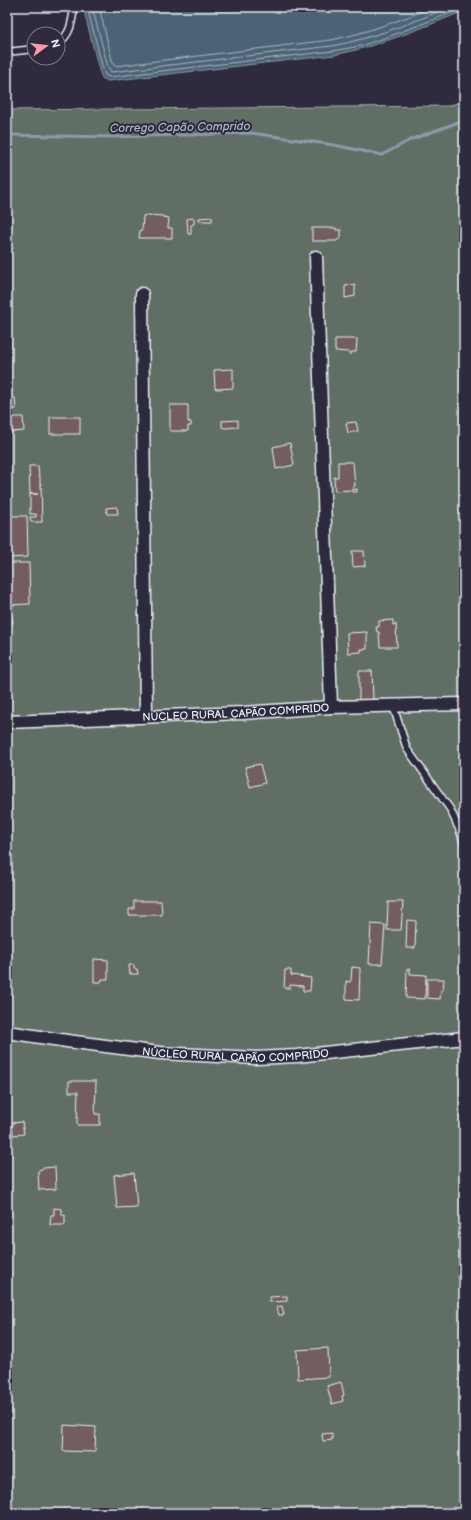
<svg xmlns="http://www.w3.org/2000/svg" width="471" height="1520" font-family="'Balsamiq Sans',sans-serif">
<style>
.green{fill:#616e64;stroke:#a4b0ae}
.water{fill:#4c6376;stroke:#8a9caa}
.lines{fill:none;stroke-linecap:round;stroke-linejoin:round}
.shore{stroke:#aab8c4;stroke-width:1}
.stream{stroke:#8a9caa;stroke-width:3}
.building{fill:#735d61;stroke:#e8f1f8}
.lane-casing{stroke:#e8f1f8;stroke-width:9}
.street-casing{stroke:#e8f1f8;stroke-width:15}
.lane{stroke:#2f2a3d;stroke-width:6}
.street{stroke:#2f2a3d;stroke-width:12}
.labels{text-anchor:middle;stroke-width:4;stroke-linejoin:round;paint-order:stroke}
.street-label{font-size:11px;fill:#e8f1f8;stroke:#2f2a3d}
.water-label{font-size:12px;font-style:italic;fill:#aab8c4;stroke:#2f2a3d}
</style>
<rect width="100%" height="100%" fill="#2f2a3d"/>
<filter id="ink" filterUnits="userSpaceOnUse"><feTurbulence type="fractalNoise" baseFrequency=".025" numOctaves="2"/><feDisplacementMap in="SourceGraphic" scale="8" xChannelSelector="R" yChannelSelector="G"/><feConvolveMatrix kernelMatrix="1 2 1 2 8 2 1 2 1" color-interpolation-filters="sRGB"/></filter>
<g filter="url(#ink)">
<path class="green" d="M464 100V1513H7V110L449 106Z"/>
<path class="water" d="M83 7H464V11C421 28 380 46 334 55L108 81 102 78 99 70Z"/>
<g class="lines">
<path class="shore" d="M87 7 103 69 105 75 109 77 333 51 360 46 385 38 464 8
M92 7 108 67 111 72 332 46C374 38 410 23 450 7
M99 7 113 64 115 66 331 40C367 33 400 20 434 7"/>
<path class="stream" d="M7 135 113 137 251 133 334 145 382 155 410 140 464 120"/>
</g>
<path class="building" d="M147 215 163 216V217L169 218 168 228H172V238H139L140 230H142L143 216Z
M212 217V221H199V218Z
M194 218V224L191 225V234H188L187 219Z
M312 228H336V230H341V238L336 241H312Z
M355 285V296L345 298V286Z
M335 339H357L356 352H351V354H349V352L335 351Z
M233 369V388L216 389 215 388 214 370Z
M7 398H15L16 409H7Z
M170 405H188V422H191V426H188V431H170Z
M10 417H23L24 431 11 432Z
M50 417H80V434H50Z
M238 420V427L225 428 222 427V421Z
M356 422 358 431 348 433 346 423Z
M290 443 294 465 276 469 273 447Z
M338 462H353L355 486H353V490L357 489V492H352V490L335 491 334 477H338Z
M29 466H38L39 477H40V484H41L42 522H31L30 517H36V514H30V494H38H30Z
M117 507 118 514H107L106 508Z
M7 516H27L28 557 7 558Z
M352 551H364L365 566 353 567Z
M7 563H29L30 604 7 605Z
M7 615H10V617L12 616 13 623H11V627H7Z
M393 620V625L396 624 397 647H380L379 632H377L376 627H379V621Z
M367 632V649H361V652L348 653 347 633Z
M359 671H372L373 700 359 701Z
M260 764 265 783 250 787 245 767Z
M134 901H161L162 915H129V909H134Z
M388 902H403L401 930H387Z
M407 920 416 921 415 948H406Z
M371 924 385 925 382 964H369Z
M94 959 108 960V979H102L101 982H94Z
M129 965H134V969H137L138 974H130Z
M352 967 360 968 359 1000 346 999V981L350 982 351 980Z
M407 969H410V974L426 975 425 999 406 998Z
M285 970H291V975L311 978 310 991H303V986L290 985V988H284Z
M427 979H444L443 990H441L440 999 427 998Z
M69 1081H96L95 1114H100V1125H77L78 1092H69Z
M22 1122 24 1134 13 1135 12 1123Z
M55 1167 56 1189 39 1190 38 1171 43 1168Z
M134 1173 137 1207 117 1208 114 1175Z
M54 1208 62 1209V1215H65V1225H50L51 1215H54Z
M287 1296V1301L270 1302V1297Z
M282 1306 284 1315H279L277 1307Z
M328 1348 329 1377 298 1379 297 1350Z
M341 1382 344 1395 342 1396 343 1401 332 1404 327 1386Z
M64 1425 96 1427 95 1452 63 1451Z
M332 1433V1440L323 1441 322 1434Z"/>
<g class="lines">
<g class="lane-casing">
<path id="lane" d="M58 43C71 35 72 21 74 7
M7 52 34 49
M393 706 407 749 450 809 460 831 464 843"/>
</g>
<g class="street-casing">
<g id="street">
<path d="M316 257 331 707"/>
<path d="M142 294 146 716"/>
<path id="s1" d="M7 722 243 713 331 707 464 704"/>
<path id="s2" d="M7 1032 67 1041 160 1053 256 1058 297 1056 464 1038"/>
</g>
</g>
<use href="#lane" class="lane"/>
<use href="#street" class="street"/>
</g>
</g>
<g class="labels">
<g class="street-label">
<text dy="4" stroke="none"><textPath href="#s1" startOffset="229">NÚCLEO RURAL CAPÃO COMPRIDO</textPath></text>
<text dy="4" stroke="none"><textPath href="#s2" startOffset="230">NÚCLEO RURAL CAPÃO COMPRIDO</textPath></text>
</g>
<g class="water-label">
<text transform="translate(180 127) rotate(-1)" y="4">Corrego Capão Comprido</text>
</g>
</g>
<rect width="471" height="1520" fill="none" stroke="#2f2a3d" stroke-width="24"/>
<rect x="12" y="12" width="447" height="1496" fill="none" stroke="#e8f1f8" stroke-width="1.5" filter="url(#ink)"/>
<g transform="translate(46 46) rotate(75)"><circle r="19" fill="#2f2a3d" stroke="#797a88"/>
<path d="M0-3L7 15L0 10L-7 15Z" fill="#ff9aa2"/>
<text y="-6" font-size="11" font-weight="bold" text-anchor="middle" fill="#e8f1f8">N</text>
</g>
</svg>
